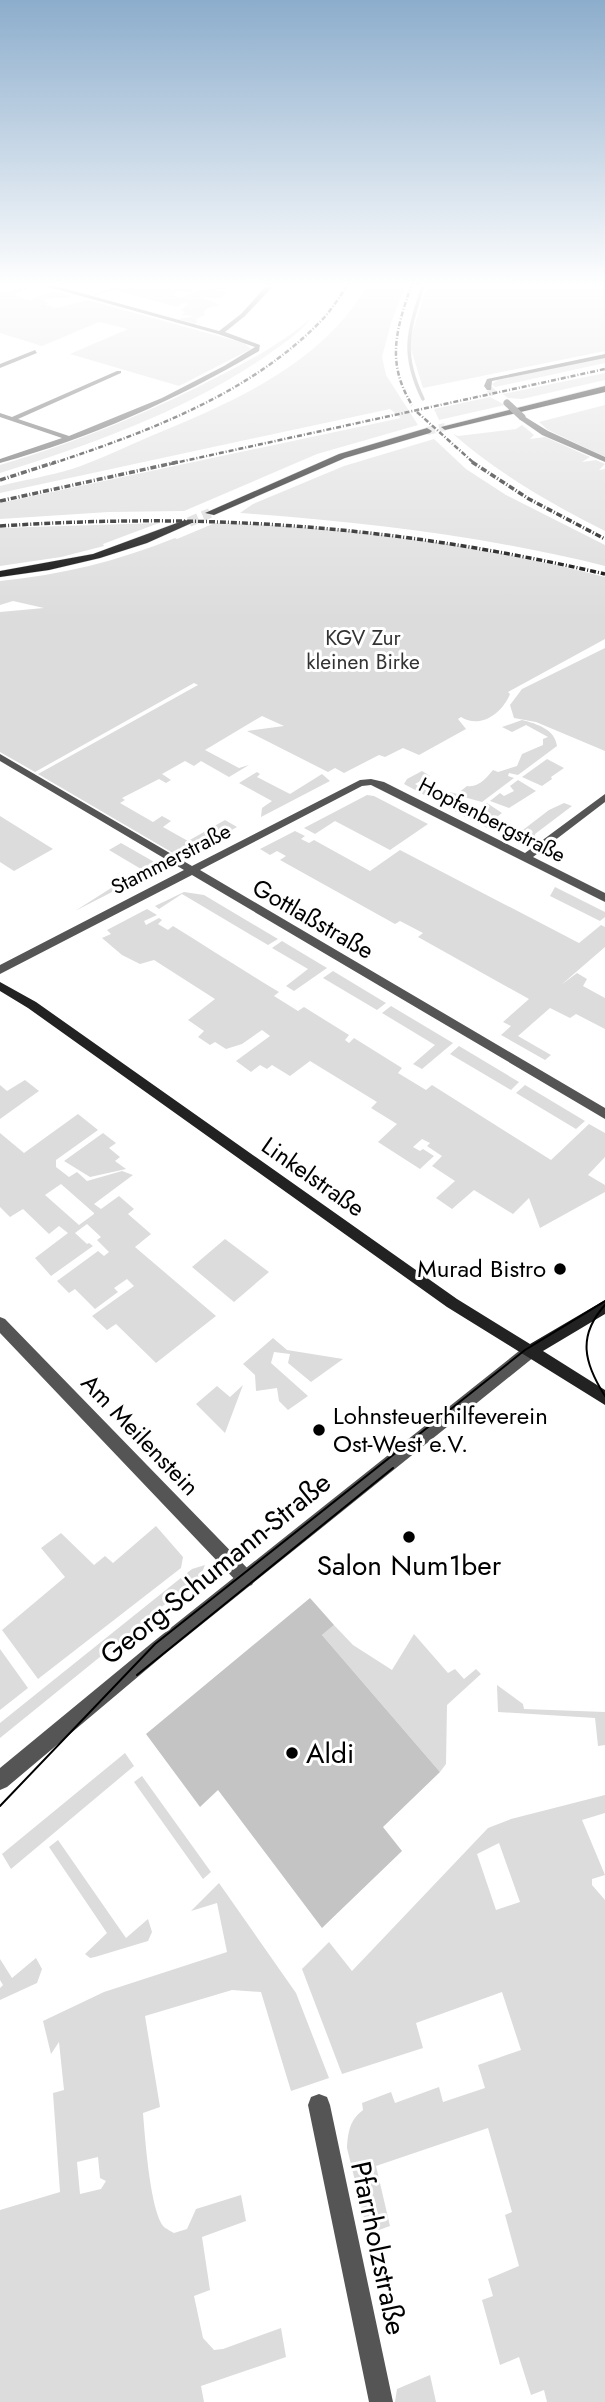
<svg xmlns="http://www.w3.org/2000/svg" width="605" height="2402" font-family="Jost,sans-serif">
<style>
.green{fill:#dcdcdc;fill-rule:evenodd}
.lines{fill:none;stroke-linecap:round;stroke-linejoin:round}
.stream{stroke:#a3a3a3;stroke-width:3.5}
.building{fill:#c4c4c4}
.minor-tunnel{stroke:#d9d9d9;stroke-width:7;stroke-dasharray:7 3.5;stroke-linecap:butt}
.primary-tunnel-far1{stroke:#d9d9d9;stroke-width:8;stroke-dasharray:8 4.5;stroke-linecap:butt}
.primary-tunnel{stroke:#d9d9d9;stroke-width:10;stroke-dasharray:10 5;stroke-linecap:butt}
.primary-casing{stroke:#dbdbdb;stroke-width:1}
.minor{fill:#555;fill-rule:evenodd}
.tertiary{fill:#555;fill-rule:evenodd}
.secondary{fill:#222;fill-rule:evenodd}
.primary{fill:#000;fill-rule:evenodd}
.tram{stroke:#000;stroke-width:2}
.rail-far1{stroke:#000;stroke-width:2.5;stroke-dasharray:5 2 1 2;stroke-linecap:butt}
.rail{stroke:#000;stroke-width:3.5;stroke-dasharray:6 2 1 2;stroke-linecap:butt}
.minor-bridge{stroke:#555;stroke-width:7}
.poi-dot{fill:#000;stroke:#fff;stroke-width:2.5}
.labels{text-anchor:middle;stroke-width:6;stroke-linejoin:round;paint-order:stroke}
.far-park-label{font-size:21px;fill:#333;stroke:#fff}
.far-street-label{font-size:21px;fill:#000;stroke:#fff}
.street-label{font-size:24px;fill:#000;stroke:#fff}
.poi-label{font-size:24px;fill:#000;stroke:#fff;text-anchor:end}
.near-poi-label{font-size:28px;fill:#000;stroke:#fff}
.near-street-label{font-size:28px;fill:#000;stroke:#fff}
</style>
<rect width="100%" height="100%" fill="#fff"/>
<path class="green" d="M109 283H131L142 287 144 283H188L192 284 184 288 193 289 191 292 175 291 177 293 172 295 181 298 213 283H230L225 289 215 290 228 292 221 298 201 297 220 305 208 308 203 313 206 314 195 320 198 321 195 324 177 319 196 316 180 315 186 313 181 310 188 304 183 303 177 307 115 290 91 296 116 286Z
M369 283H406L391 323 382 357 386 375 418 425 317 454 184 511 109 512 0 519V503L401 418 390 409 0 493V486C24 480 49 476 72 469 99 460 125 447 151 436 233 402 323 364 369 283Z
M428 283H605V351L423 388 409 343Z
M28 284 36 286 13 295 30 300 53 291 72 296C62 300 54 296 43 300L49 303 45 305 57 308 87 300 244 343 251 349 179 386 70 354 128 329 99 322 42 346 0 333V292L6 293Z
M311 318C300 333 282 345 266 356 186 411 92 444 0 473V465C78 442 153 411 225 373 256 357 285 341 311 318Z
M605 357V363L495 387 492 384 498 380Z
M605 373V380L522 399 508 398 503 394Z
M490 397 505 405 439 420 434 409Z
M605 405V457L548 430 539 422Z
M522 425 534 435 530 439 545 437 590 457 582 462 596 460 605 464 599 470 605 469V531C551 504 499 474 453 434L458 436 516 429Z
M434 439 466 469 506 495 605 545V566C485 536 363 522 240 513L253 504 344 466Z
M159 523 103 544 104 546 61 557 0 566V528Z
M215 523C346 526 478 544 605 577V639L508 692 510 694C502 714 480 729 461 717L458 719 466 729 419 755 403 748 385 757 379 755 344 773 335 768 328 772 247 731 284 726 262 716 205 750 239 768 249 765 229 777 201 761 194 766 185 761 162 774 171 780 166 783 159 779 122 798 125 800 120 803 153 822 162 816 171 821 163 827 188 841 225 820 237 827 195 851 173 853 38 774 198 685 194 683 35 772 0 752V612L44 608 13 601 0 605V581C61 575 118 561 175 538L177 539Z
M605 648V751L536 722 514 718 510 705 522 689Z
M522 720C537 724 555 729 557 746L518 775 509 773 508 776 514 778 482 802 460 796 451 802 462 808 456 812 404 784 407 779 422 771 430 776 415 784 437 797 450 792 457 794 467 786C479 788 487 777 493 770L498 772 517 766 522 754 543 745V739L548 737 526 725 512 732 502 727Z
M547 759 564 768 551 777 552 779 542 786 522 777Z
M257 772 260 774 257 777 290 794 322 774 330 781 261 817 262 808 272 801 239 783Z
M518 780 536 791 509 808 490 801 500 793 504 796 514 791 510 786Z
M367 795 374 796 428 824 390 850 335 821 315 834 304 828Z
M487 803 502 813 489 823 515 836 549 810 564 803 572 806 535 834 536 842 526 847 461 815 467 810 480 816 488 810 483 806Z
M0 816 53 849 14 871 0 862Z
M295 831 305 836 301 839 309 843 314 840 370 871 400 850 579 943 601 925 605 927V947L561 985 577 973 587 979 583 986 605 998V1029L576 1014 570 1018 550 1008 518 1036 551 1055 545 1060 501 1035 511 1026 503 1022 529 999 418 937 423 933 400 921 395 924 280 860 286 856 277 851 270 855 260 849Z
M121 843 156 863 155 870 75 911 141 869 109 850Z
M555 887 605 912V917L600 921 550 896Z
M184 892 204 895 278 939 268 945 182 894 159 909 155 906Z
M147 909 157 915 144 921 146 925 159 918 162 920 158 924 168 930 173 926C210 949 244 971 279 992L274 996 298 1011 304 1007 349 1035 345 1040 349 1043 354 1038 402 1068 398 1073 426 1090 432 1085 551 1160 589 1124 605 1133V1157L588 1175 605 1185V1192L540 1228 529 1198 513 1214 474 1190 452 1209 436 1198 455 1181 432 1166 442 1156 427 1146 430 1143 422 1139 413 1147 420 1151 423 1149 434 1156 420 1169 378 1142 397 1124 371 1108 377 1102 310 1061 290 1076 272 1065 267 1069 260 1065 251 1072 236 1061 270 1036 262 1030 242 1044 226 1049 215 1042 210 1045 198 1037 204 1031 188 1020 215 999 154 960 140 964 122 955 102 938 111 934 107 930Z
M282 941 327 968 294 991 286 986 308 969 272 948Z
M333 971 386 1003 377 1010 323 978Z
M391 1006 453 1043 422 1069 413 1064 435 1045 382 1013Z
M459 1046 519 1082 511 1090 450 1054Z
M25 1080 39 1091 0 1119V1085L7 1091Z
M525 1085 585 1121 576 1129 516 1093Z
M78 1114 98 1130 56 1160V1167L69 1177 77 1172 87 1181 122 1171 133 1175 94 1204 101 1209 119 1196 134 1209 128 1214 151 1234 135 1247 216 1316 156 1363 116 1324 107 1330 92 1316 134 1286 127 1279 114 1288 118 1292 95 1309 75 1289 69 1293 57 1281 98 1251 104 1256 109 1252 97 1240 101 1237 87 1224 75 1233 87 1244 89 1243 93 1246 51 1276 35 1258 68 1233 59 1226 49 1234 23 1209 10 1217 0 1207V1133L24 1153ZM61 1184 94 1213V1214L79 1225 45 1195Z
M103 1133 116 1143 109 1148 120 1157 115 1161 126 1169 90 1177 64 1161Z
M225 1239 269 1272 234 1302 192 1267Z
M273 1338 287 1350 343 1359 311 1382 288 1363 290 1354 274 1352 271 1363 308 1396 288 1410 279 1401 277 1388 256 1391 255 1375 243 1364Z
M243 1385 225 1433 196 1404 217 1386 230 1397Z
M156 1526 183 1557 181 1568 38 1679 2 1630 65 1577 41 1548 61 1533 94 1565 105 1556 113 1563Z
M205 1565 201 1575 0 1738V1723L192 1569Z
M334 1625 353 1645 392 1670 414 1634 448 1673 455 1669 464 1679 476 1669 481 1674 447 1705 446 1764 440 1772 322 1635Z
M0 1649 28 1688 0 1710Z
M497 1685 523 1704 524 1709 605 1712V1745L598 1746 595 1718 498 1712Z
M125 1753 134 1766 11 1869 2 1854Z
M142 1776 211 1872 203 1879 134 1782Z
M605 1795V1813L582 1820 605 1875 592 1879V1885L605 1900V2402H547L544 2390 531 2395 519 2357 500 2365 482 2300 493 2296 488 2279 519 2266 505 2215 512 2212 488 2128 376 2166 390 2226 368 2234 347 2148C348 2131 350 2120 363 2110L362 2103 391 2092 395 2103 439 2087 443 2102 485 2088 478 2065 521 2050 502 1992 416 2023 423 2048 342 2074 302 1969 329 1942 352 1971 488 1828 511 1819ZM499 1843 520 1902 496 1910 477 1854Z
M58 1840 126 1938 148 1919 152 1932 148 1941 95 1957 90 1958 85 1954 107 1933 49 1847Z
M219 1883 296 1993 329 2078 291 2091 261 1992 232 1990 145 2016 160 2107 143 2113C145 2136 150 2211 164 2227 165 2228 172 2232 174 2233L187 2229 196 2209 241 2195 246 2221 202 2237 210 2290 194 2296 203 2338 214 2350 223 2349 281 2328 286 2357 201 2386 204 2402H0V2210L60 2192 53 2093 64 2090 59 2042 51 2054 43 2021 104 1992 227 1952 217 1903 191 1911ZM98 2157 100 2178 106 2181 101 2189 80 2194 77 2162Z
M36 1958 42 1969 37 1983 0 2000V1988L3 1985 0 1980V1959L12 1978Z
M430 2375 436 2402H395L397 2389Z"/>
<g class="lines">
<path class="stream" d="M423 399C400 352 409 330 424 283"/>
</g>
<path class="building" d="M310 1598 334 1625 322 1635 440 1772 383 1827 402 1851 322 1928 218 1790 200 1807 146 1734Z"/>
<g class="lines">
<path class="minor-tunnel" d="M489 389 496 395"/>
<path class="primary-tunnel-far1" d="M427 431 445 427"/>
<path class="primary-tunnel" d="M189 522 210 513"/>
<g class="primary-casing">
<path id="primary" d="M605 386V392L445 430 441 427Z
M427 428 432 431 430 433 345 458 214 515 205 513 339 454Z
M185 520 194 522 147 543 100 558 49 570 0 577V571L93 554Z"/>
</g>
<path class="minor" d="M34 283H45L219 331 241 314 269 283H276L245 316 225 332 260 345 259 351C178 399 91 438 0 463V459L62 438 0 417V413L12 417 117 371H121V373L18 419 69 436 162 398 224 366 255 347 218 334Z
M35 350 37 353 0 368V364Z
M605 354V358L492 381 491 390H487L484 386 487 379Z
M522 415 548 431 605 457V462L542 435 519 419Z
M0 754 192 866 360 780 371 779 384 782 525 853 605 794V802L533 857 605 893V902L371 785 362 786 200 870 605 1108V1119L192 875 0 974V965L184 870 0 761Z
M0 1317 5 1319 252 1573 255 1579 252 1585 246 1587 240 1585 0 1333Z
M319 2094 327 2097 330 2105 393 2402H369L308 2105 311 2097Z"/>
<path class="tertiary" d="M529 1345 534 1347 537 1352 534 1357 165 1654 7 1787 0 1790V1768L153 1642 524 1347Z"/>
<path class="secondary" d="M0 982 36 1002 457 1299 530 1344 605 1300V1314L543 1351 605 1390V1405L447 1307 28 1008 0 991Z"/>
<use href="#primary" class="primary"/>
<path class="tram" d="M605 1305C577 1336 584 1363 605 1396
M137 1675 393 1468
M0 1806 155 1644 525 1350 605 1301"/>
<path class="rail-far1" d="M412 283C397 328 385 361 412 405
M417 412 475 464
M51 464C147 432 248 395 320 322 331 311 340 296 349 283
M170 464 605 369"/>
<path class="rail" d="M472 462 529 499 605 539
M0 480 56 462
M0 501 178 462
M0 526C213 512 397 526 605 574"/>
<path class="minor-bridge" d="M507 403 522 417"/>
</g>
<linearGradient id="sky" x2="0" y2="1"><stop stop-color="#8cadcc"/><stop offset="0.46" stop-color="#fff"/><stop offset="1" stop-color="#fff" stop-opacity="0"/></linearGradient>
<rect width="605" height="620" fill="url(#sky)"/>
<g class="poi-dot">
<circle cx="560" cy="1269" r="7"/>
<circle cx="319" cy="1430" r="7"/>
<circle cx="409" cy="1537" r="7"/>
<circle cx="292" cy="1753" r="7"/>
</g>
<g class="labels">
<g class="far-park-label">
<text x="363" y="645">KGV Zur<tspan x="363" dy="24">kleinen Birke</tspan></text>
</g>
<g class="far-street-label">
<text transform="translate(492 820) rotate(27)" y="7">Hopfenbergstraße</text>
<text transform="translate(171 859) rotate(-27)" y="7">Stammerstraße</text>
</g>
<g class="street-label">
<text transform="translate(313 919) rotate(30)" y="8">Gottlaßstraße</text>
<text transform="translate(313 1177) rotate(35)" y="8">Linkelstraße</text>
<text transform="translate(140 1435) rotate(46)" y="8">Am Meilenstein</text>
</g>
<g class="poi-label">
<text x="546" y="1277">Murad Bistro</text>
<text x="333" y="1424" text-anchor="start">Lohnsteuerhilfeverein<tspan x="333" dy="28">Ost-West e.V.</tspan></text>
</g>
<g class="near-poi-label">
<text x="409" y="1575">Salon Num1ber</text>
<text x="306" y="1763" text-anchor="start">Aldi</text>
</g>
<g class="near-street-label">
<text transform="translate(215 1568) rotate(-39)" y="10">Georg-Schumann-Straße</text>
<text transform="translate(379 2248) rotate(78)" y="10">Pfarrholzstraße</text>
</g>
</g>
</svg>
